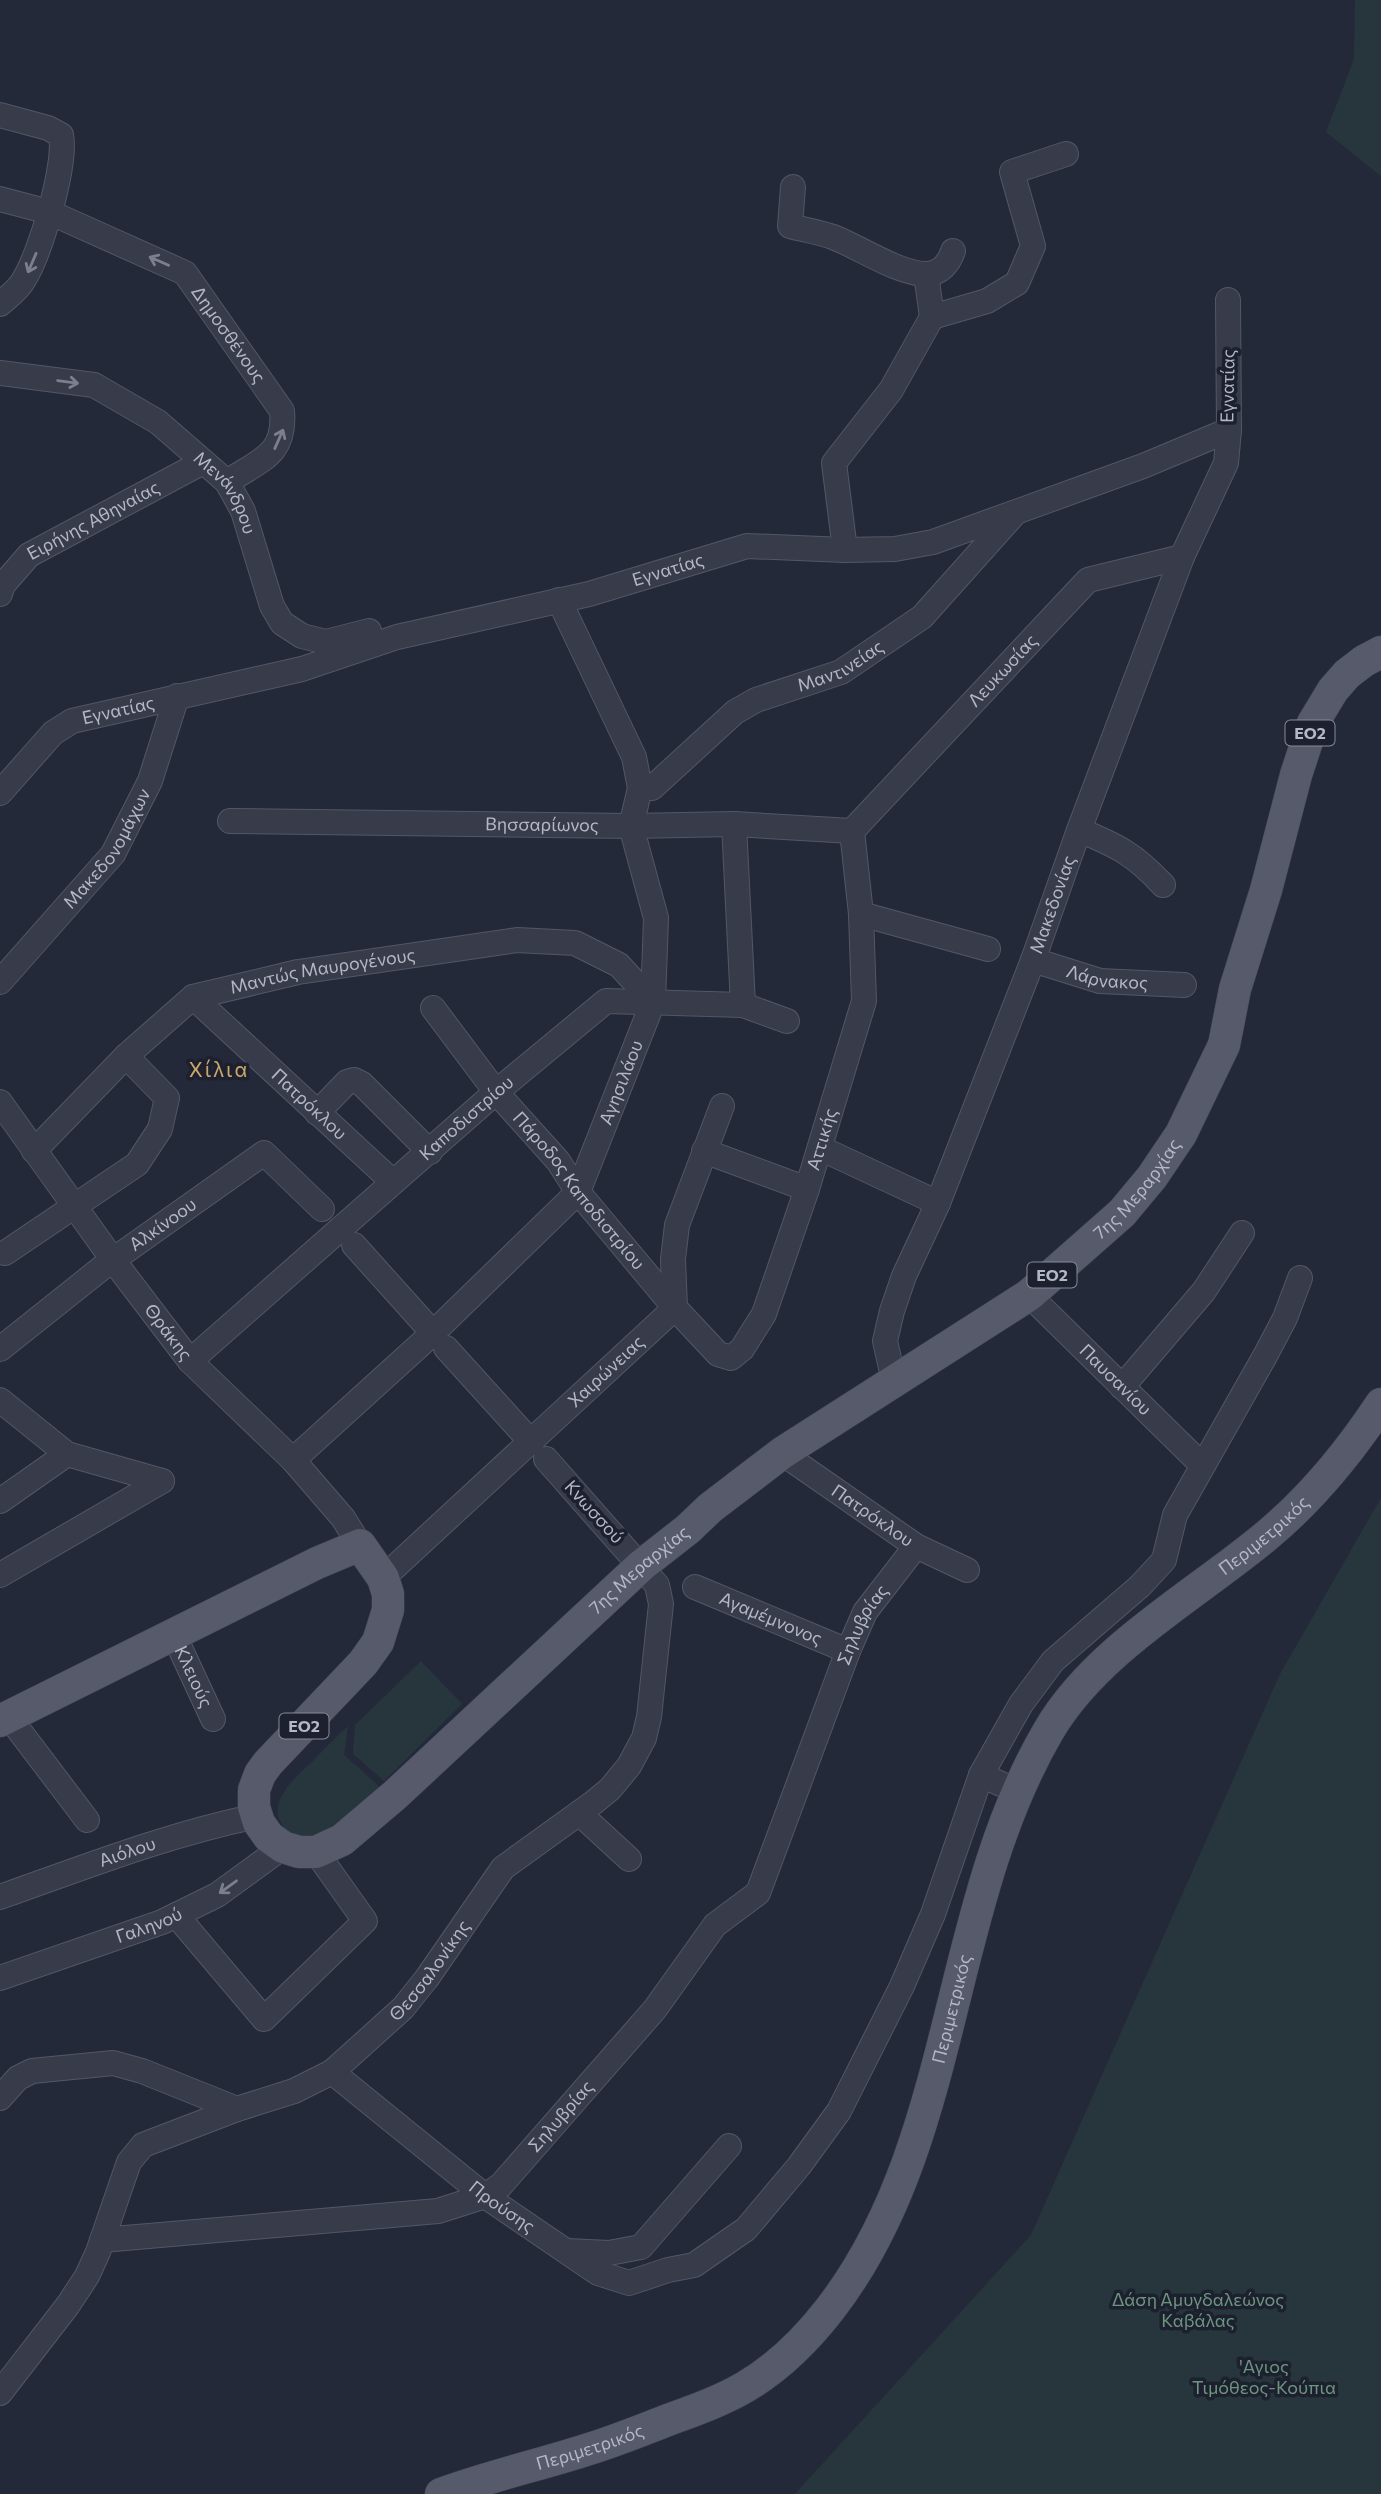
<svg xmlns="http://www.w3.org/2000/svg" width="1381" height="2494" font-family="Commissioner,sans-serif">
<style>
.green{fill:#27363c}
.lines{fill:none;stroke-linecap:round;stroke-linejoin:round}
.minor-casing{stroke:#535765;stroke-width:26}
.major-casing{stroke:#414553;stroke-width:33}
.minor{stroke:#383c4a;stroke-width:24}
.major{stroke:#565a6a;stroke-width:32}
.oneway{stroke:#7c808e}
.labels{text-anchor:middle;stroke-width:7;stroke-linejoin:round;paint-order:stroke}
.shield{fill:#1d212f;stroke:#868a99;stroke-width:2}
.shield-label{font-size:16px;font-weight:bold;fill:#b3b7c6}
.street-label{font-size:18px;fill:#b3b7c6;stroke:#1d212f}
.park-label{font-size:18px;fill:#6c957e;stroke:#1d212f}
.quarter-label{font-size:21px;letter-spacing:2px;fill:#cba769;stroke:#1d212f}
</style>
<rect width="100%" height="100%" fill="#24293a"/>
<path class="green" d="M1355 0H1381V176L1326 132 1354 59Z
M1381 1498V2494H795L1031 2235 1280 1674Z
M421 1661 462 1704 384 1781 353 1754 355 1725Z
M348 1726 344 1755 380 1787 325 1836C314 1840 298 1840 289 1832 260 1807 294 1778 313 1761 324 1749 336 1737 348 1726Z"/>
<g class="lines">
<g class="minor-casing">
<g id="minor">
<path d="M0 115 48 128 61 135C67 164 40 255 23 281 18 290 8 297 0 304"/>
<path d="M793 187 790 226C804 230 820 232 833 237 859 247 899 274 926 274 940 274 949 263 953 251"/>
<path id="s1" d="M0 199 49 212 185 273 282 411C286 455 260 460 227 482"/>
<path d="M926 274 932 317 987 301 1017 283 1033 246 1012 172 1066 154"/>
<path id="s2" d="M0 373 94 385 158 422 227 482 243 511 272 606 282 623 302 636 326 642 369 631"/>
<path d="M845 550 834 463 891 390 932 317"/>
<path id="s3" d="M0 594 3 585 29 555 203 462"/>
<path id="s4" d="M640 788H652L735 712 756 700 841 672 922 617 1015 513"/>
<path id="s5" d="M0 793 53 733 72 721 302 669 397 637 589 594 747 546 845 550 895 549 933 542 1143 466 1229 430"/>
<path id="s6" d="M230 821 631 826 734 824 852 831"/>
<path d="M734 824 743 1005"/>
<path d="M1079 830C1118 846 1134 854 1163 885"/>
<path id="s7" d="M852 831 1088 580 1182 557"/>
<path d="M861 914 988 949"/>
<path id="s8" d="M1033 960 1100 981 1184 985"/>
<path id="s9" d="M0 982 113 854 150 781 177 696"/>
<path id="s10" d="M193 997 393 1182"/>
<path id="s11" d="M433 1008 496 1092 558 1161 578 1192 675 1308 718 1354 731 1358 742 1349 764 1314 807 1189 864 1001 861 914 852 831"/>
<path id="s12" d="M0 1102 113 1260 190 1361 293 1460 343 1518 360 1545"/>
<path d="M317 1113 347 1082 354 1080 362 1084 430 1152"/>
<path d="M820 1148 938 1203"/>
<path id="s13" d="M34 1151 126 1056 193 997 210 993 298 972 517 940 575 943 619 965 653 1002"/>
<path d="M704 1151 807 1189"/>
<path d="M354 1245 433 1333"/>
<path d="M5 1253 137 1164 160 1129 167 1098 126 1056"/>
<path id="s14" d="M1029 1295 1202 1465"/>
<path d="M446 1348 532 1443"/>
<path id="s15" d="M0 1349 103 1267 264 1153 322 1209"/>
<path id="s16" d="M190 1361 496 1092 606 1001 743 1005 787 1021"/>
<path id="s17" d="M894 1381 885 1341 892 1311 904 1276 938 1203 1033 960 1079 830 1182 557 1226 463 1229 430 1228 300"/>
<path d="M1122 1387 1204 1291 1242 1233"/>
<path d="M0 1400 67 1454 162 1481"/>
<path id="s18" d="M782 1453 916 1546 967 1570"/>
<path id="s19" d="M293 1460 433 1333 578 1192 653 1002 656 918 631 826 640 788 634 757 559 600"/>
<path d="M0 1501 67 1454"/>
<path d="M0 1575 162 1481"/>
<path id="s20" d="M383 1578 675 1308 673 1259 677 1225 722 1106"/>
<path id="s21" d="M695 1587 848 1651"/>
<path id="s22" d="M174 1635 213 1719"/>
<path d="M9 1717 87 1820"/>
<path d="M981 1775 1021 1704 1053 1661 1140 1586 1164 1560 1175 1515 1265 1356 1285 1318 1300 1278"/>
<path d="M579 1813 629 1859"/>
<path id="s23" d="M0 1897C85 1867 169 1834 257 1816"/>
<path d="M176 1915 264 2019 365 1921 316 1852"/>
<path id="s24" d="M0 1978 162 1922 217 1895 283 1847"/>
<path id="s25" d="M332 2072 485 2196 598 2273 629 2283 668 2270 694 2265 746 2229 799 2166 839 2111 902 1986 933 1914 981 1775 1017 1791"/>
<path id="s26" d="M0 2098 18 2078 32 2071 113 2063 142 2071 237 2109 294 2091 332 2072 403 2008 427 1978 503 1868 593 1803 610 1789 629 1766 644 1738 649 1717 661 1604 657 1585 546 1459"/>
<path id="s27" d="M102 2240 438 2211 485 2196 501 2185 655 2009 715 1925 758 1893 848 1651 865 1612 916 1546"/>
<path d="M567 2251 609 2253 641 2247 729 2146"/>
<path d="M0 2393 68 2305 87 2276 98 2252 129 2162 143 2145 237 2109"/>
</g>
</g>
<g class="major-casing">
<g id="major">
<path id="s28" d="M0 1721 317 1563 360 1545 383 1578 388 1594V1610L378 1642 363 1663 268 1763 260 1774 254 1790V1807L259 1823 269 1837 283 1847 299 1852H316L342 1840 395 1795 642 1565 688 1529 710 1508 782 1453 1029 1295 1122 1213 1152 1177 1181 1134 1224 1045 1235 989 1266 890 1296 775 1313 723 1333 690 1347 674 1364 661 1381 652"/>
<path id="s29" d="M441 2494C489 2476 540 2465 589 2449 615 2441 642 2430 668 2420 695 2410 721 2401 745 2387 779 2367 806 2340 830 2309 959 2142 943 1910 1049 1730 1096 1650 1194 1596 1265 1537 1311 1499 1348 1454 1381 1404"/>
</g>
</g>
<use href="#minor" class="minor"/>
<use href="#major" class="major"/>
</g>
<defs><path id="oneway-shaft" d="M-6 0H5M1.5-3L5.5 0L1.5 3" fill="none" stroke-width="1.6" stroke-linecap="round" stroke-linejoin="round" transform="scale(1.75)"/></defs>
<g class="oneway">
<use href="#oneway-shaft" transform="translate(159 261) rotate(-156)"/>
<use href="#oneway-shaft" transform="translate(32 263) rotate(113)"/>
<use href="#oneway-shaft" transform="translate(68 382) rotate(8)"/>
<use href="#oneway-shaft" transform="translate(279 439) rotate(-66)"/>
<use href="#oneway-shaft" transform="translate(228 1887) rotate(144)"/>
</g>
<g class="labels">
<g class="shield">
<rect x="1285.5" y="720.5" width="49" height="25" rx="5"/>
<rect x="1027.5" y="1262.5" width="49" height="25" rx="5"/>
<rect x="279.5" y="1713.5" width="49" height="25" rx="5"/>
</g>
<g class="shield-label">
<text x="1310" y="739">ΕΟ2</text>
<text x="1052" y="1281">ΕΟ2</text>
<text x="304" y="1732">ΕΟ2</text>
</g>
<g class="street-label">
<text dy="6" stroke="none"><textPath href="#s1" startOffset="275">Δημοσθένους</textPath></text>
<text transform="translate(1228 386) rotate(-89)" y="6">Εγνατίας</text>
<text dy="6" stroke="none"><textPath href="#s2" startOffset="268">Μενάνδρου</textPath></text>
<text dy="6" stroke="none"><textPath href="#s3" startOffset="122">Ειρήνης Αθηναίας</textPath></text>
<text dy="6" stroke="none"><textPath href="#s5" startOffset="718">Εγνατίας</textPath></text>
<text dy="6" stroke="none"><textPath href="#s4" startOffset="240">Μαντινείας</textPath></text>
<text dy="6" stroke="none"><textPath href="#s7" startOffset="220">Λευκωσίας</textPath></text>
<text dy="6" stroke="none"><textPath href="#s5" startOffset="150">Εγνατίας</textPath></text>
<text dy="6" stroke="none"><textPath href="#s6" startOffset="312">Βησσαρίωνος</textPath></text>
<text dy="6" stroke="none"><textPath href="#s9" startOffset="172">Μακεδονομάχων</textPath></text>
<text dy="6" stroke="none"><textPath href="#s17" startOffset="509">Μακεδονίας</textPath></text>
<text dy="6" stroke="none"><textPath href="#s13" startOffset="354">Μαντώς Μαυρογένους</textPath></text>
<text dy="6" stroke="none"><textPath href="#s8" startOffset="77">Λάρνακος</textPath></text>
<text dy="6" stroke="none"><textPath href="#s19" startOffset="509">Αγησιλάου</textPath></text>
<text dy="6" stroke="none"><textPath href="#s10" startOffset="158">Πατρόκλου</textPath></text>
<text dy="6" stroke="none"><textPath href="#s16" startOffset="368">Καποδιστρίου</textPath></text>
<text dy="6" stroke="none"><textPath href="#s11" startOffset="702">Αττικής</textPath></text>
<text dy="6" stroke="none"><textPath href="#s28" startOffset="1864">7ης Μεραρχίας</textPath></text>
<text dy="6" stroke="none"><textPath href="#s11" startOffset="234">Πάροδος Καποδιστρίου</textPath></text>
<text dy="6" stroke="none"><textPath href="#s15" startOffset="205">Αλκίνοου</textPath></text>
<text dy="6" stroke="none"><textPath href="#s12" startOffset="285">Θράκης</textPath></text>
<text dy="6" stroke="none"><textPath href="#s20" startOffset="304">Χαιρώνειας</textPath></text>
<text dy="6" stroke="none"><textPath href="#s14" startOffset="121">Παυσανίου</textPath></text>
<text transform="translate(594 1512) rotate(48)" y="6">Κνωσσού</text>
<text dy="6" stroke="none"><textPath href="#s18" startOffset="110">Πατρόκλου</textPath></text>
<text dy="6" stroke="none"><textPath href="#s29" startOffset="1353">Περιμετρικός</textPath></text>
<text dy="6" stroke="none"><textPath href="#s28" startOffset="1234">7ης Μεραρχίας</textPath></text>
<text dy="6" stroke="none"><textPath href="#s21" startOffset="82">Αγαμέμνονος</textPath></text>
<text dy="6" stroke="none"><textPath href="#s27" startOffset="1085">Σηλυβρίας</textPath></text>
<text dy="6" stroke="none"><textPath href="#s22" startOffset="46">Κλειούς</textPath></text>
<text dy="6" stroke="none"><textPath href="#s23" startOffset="135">Αιόλου</textPath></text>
<text dy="6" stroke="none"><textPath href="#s24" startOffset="158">Γαληνού</textPath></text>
<text dy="6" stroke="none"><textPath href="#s26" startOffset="500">Θεσσαλονίκης</textPath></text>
<text dy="6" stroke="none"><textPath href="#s29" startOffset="765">Περιμετρικός</textPath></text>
<text dy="6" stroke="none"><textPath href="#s27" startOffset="497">Σηλυβρίας</textPath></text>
<text dy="6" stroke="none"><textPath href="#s25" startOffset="217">Προύσης</textPath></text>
<text dy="6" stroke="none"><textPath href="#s29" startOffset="156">Περιμετρικός</textPath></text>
</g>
<g class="park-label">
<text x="1198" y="2306">Δάση Αμυγδαλεώνος<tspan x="1198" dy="21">Καβάλας</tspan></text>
<text x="1264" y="2373">'Αγιος<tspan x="1264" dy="21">Τιμόθεος-Κούπια</tspan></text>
</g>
<g class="quarter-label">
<text x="219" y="1077">Χίλια</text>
</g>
</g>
</svg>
